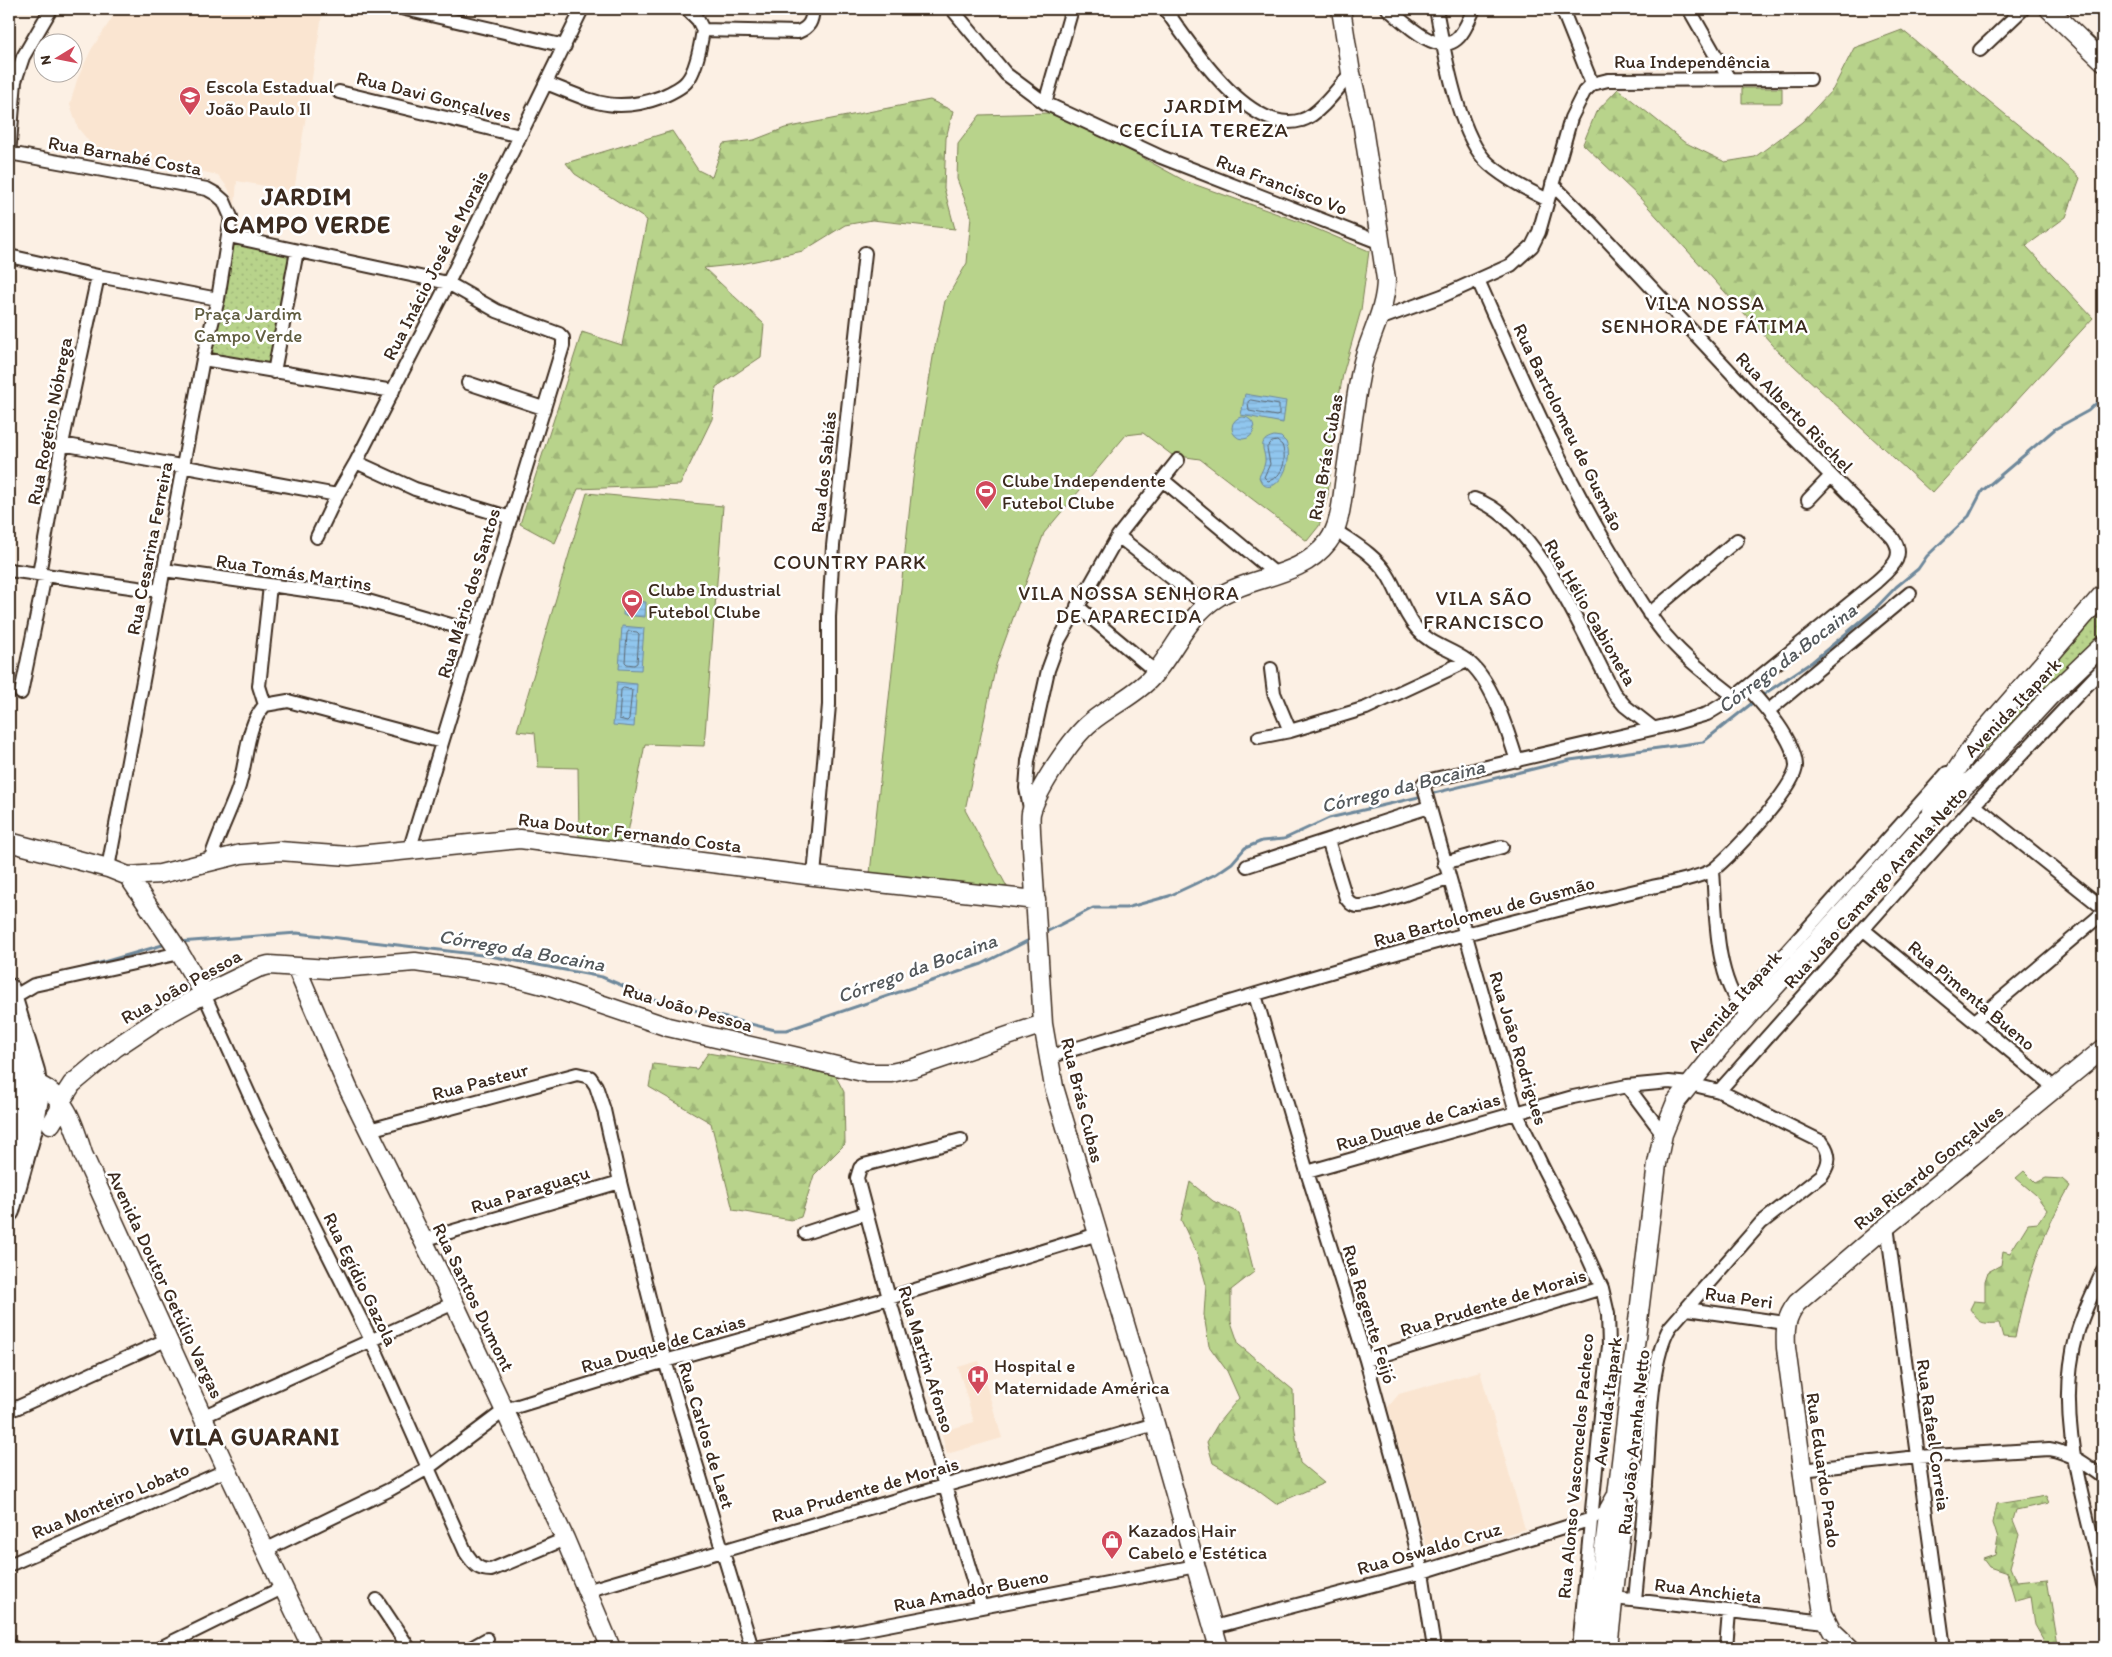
<svg xmlns="http://www.w3.org/2000/svg" width="2112" height="1657" font-family="Itim,sans-serif">
<style>
.built{fill:#fae5d1}
.forest{fill:url(#forest-firs);stroke:#7a7e54}
.park{fill:url(#park-dots);stroke:#7a7e54}
.garden{fill:#b8d38b;stroke:#7a7e54}
.water{fill:url(#water-rules);stroke:#6e889b}
.lines{fill:none;stroke-linecap:round;stroke-linejoin:round}
.shore{stroke:#5d6871;stroke-width:1}
.stream{stroke:#6e889b;stroke-width:3}
.street-casing{stroke:#3b2a1e;stroke-width:16}
.secondary-casing{stroke:#3b2a1e;stroke-width:21}
.primary-casing{stroke:#3b2a1e;stroke-width:24}
.street{stroke:#fff;stroke-width:12}
.secondary{stroke:#fff;stroke-width:18}
.primary{stroke:#fff;stroke-width:20}
.labels{text-anchor:middle;stroke-width:5;stroke-linejoin:round;paint-order:stroke}
.street-label{font-size:19px;fill:#3b2a1e;stroke:#fff}
.poi-label{font-size:19px;fill:#3b2a1e;stroke:#fff;text-anchor:start}
.park-label{font-size:19px;fill:#605d3f;stroke:#fff}
.neighbourhood-label{font-size:20px;letter-spacing:1px;fill:#3b2a1e;stroke:#fff}
.water-label{font-size:20px;font-style:italic;fill:#54595c;stroke:#fff}
.quarter-label{font-size:21px;letter-spacing:1px;fill:#3b2a1e;stroke:#fff}
.district-label{font-size:24px;font-weight:bold;letter-spacing:1px;fill:#3b2a1e;stroke:#fff}
</style>
<defs>
<pattern id="forest-firs" width="22" height="20" patternUnits="userSpaceOnUse" patternTransform="scale(1.25)"><rect width="22" height="20" fill="#b8d38b"/><path d="M5 1l3.5 6h-7zM16 11l3.5 6h-7z" fill="#9fb578"/></pattern>
<pattern id="park-dots" width="8" height="8" patternUnits="userSpaceOnUse" patternTransform="scale(1.25)"><rect width="8" height="8" fill="#b8d38b"/><path d="M2 2h.1M6 6h.1" fill="none" stroke="#9fb578" stroke-width="1.8" stroke-linecap="round"/></pattern>
<pattern id="water-rules" width="6" height="5" patternUnits="userSpaceOnUse" patternTransform="scale(1.25)"><rect width="6" height="5" fill="#90c6ee"/><path d="M0 2.5h6" fill="none" stroke="#7daacc"/></pattern>
</defs>
<rect width="100%" height="100%" fill="#fcf0e4"/>
<filter id="ink" filterUnits="userSpaceOnUse"><feTurbulence type="fractalNoise" baseFrequency=".02" numOctaves="2"/><feDisplacementMap in="SourceGraphic" scale="10" xChannelSelector="R" yChannelSelector="G"/><feConvolveMatrix kernelMatrix="1 2 1 2 8 2 1 2 1" color-interpolation-filters="sRGB"/></filter>
<g filter="url(#ink)">
<path class="built" d="M118 9H323L294 191 237 181 235 205 228 188 218 175 95 149 78 128 70 104 77 80 91 50Z
M979 1361 1002 1438 947 1454 941 1432 974 1422 958 1367Z
M1480 1371 1525 1529 1436 1554 1428 1552 1388 1407 1399 1394Z"/>
<path class="forest" d="M1902 30 2044 146 2080 178 2066 217 2026 246 2093 318 1932 493 1781 354 1639 197 1583 144 1596 112 1618 89 1684 142 1725 162 1755 157 1802 122 1833 89 1854 48Z
M930 100 953 111 946 138 944 188 955 229 872 220 845 225 803 251 741 264 704 268 764 324 761 357 716 387 712 419 680 485 578 489 555 543 520 524 582 332 622 345 647 220 575 174 566 163 672 131 698 170 712 177 723 144 754 140 785 128Z
M708 1053 835 1075 844 1092 845 1144 814 1175 801 1217 791 1220 733 1210 711 1123 649 1087 653 1064 697 1069Z
M2024 1171 2036 1183 2046 1178 2062 1179 2070 1186C2042 1233 2025 1285 2015 1338L2003 1337 1999 1323C1981 1324 1980 1324 1970 1309L1974 1301 1985 1302V1281L1988 1272 2001 1265 2003 1251 2010 1253 2028 1224 2038 1223 2047 1210 2036 1195 2016 1178Z
M1190 1182 1213 1201 1239 1213 1254 1272 1231 1290V1322L1239 1345 1293 1390 1294 1424 1300 1463 1324 1483 1276 1504 1249 1484 1213 1463 1207 1442 1219 1422 1239 1398 1227 1371 1209 1346 1204 1315 1206 1284 1198 1256 1181 1220Z
M2046 1496 2049 1503 2016 1510 2013 1520 2019 1535 2010 1567 2016 1582 2047 1579 2058 1645 2060 1648H2044L2043 1639 2035 1625 2031 1596 2015 1600 2007 1573 1989 1567 1983 1559 1995 1555 1998 1539 1993 1523 1997 1504Z"/>
<path class="park" d="M233 241 295 253 272 369 208 357Z
M2103 606V632L1969 765 1998 724Z"/>
<path class="garden" d="M1742 88H1782V103H1742Z
M1049 113 1081 124 1185 181 1300 222 1369 251 1361 310 1343 374 1335 420 1328 495 1319 526 1307 541 1200 459 1172 455 1143 433 1126 435 1044 533 996 665 965 810 1011 894 870 873 913 478 934 351 945 301 967 263 971 216 957 179 958 144 980 115Z
M587 493 723 506 704 746 645 744 626 843 579 838 578 768 538 767 535 733 517 731Z"/>
<path class="water" d="M1245 394 1286 401 1283 423 1241 415Z
M1232 428a11 11 0 1 1 22 0a11 11 0 1 1-22 0Z
M1274 436 1281 437 1286 442C1297 468 1268 504 1259 477 1261 472 1264 468 1265 462 1266 450 1255 441 1274 436Z
M624 600 646 602 645 617 623 615Z
M622 626 644 628 641 670 619 669Z
M617 682 637 684 634 727 613 725Z"/>
<g class="lines">
<path class="shore" d="M1251 400 1279 405V415L1276 416 1249 411 1248 402Z
M1272 442 1277 441 1282 445C1287 458 1284 477 1268 481L1264 477 1270 464 1267 448Z
M629 631 637 632 639 634 637 663 634 665 627 664 625 662 627 634Z
M624 688 632 690 629 719 627 721 619 719 621 690Z"/>
<path class="stream" d="M1761 696 1812 662 1873 611 1896 587 1918 569 1927 556 1969 516 1982 491 2055 429 2088 411 2103 397
M1430 794 1570 760 1703 742 1756 700
M1044 933 1093 908H1126L1169 896 1216 874 1232 863 1245 848 1262 841 1284 839 1329 818 1423 796
M179 942 297 933 490 956 602 977 661 1002 775 1030H787L982 964 1031 939
M76 970 166 944"/>
<g class="street-casing">
<path id="street" d="M405 9 565 46
M687 9 698 20 703 30
M952 9 1006 74 1045 103 1161 157 1381 243
M1165 9C1190 45 1250 137 1302 120 1319 115 1339 87 1351 73
M1388 9C1403 21 1434 53 1454 41 1464 35 1469 19 1474 9
M1436 9C1444 49 1458 137 1489 164 1506 179 1528 190 1548 200
M1562 9 1592 84
M1689 9 1729 79
M1980 50 2023 9
M546 83C590 100 613 115 661 97 668 94 682 88 687 81 696 71 701 43 703 30L798 32C810 27 812 21 813 9
M339 92 520 136
M1045 103 1072 9
M9 153 207 189 216 194 224 201 231 217 218 299 203 359 108 868
M9 155 15 81 23 57 51 9
M1552 184 1593 225 1766 410 1892 537C1907 557 1891 568 1876 582L1735 697 1707 714 1669 725 1426 781 1423 784 1516 1112 1544 1170 1578 1235 1602 1288 1608 1314 1609 1346 1601 1415 1579 1648
M229 236 448 283 497 311 559 334 563 338V346L409 851
M9 256 98 276 218 299
M1478 280C1521 377 1563 474 1619 565 1634 589 1648 615 1667 637 1687 660 1711 678 1735 697
M1379 319 1442 296 1511 265 1532 246 1539 232 1571 118 1584 92 1592 84 1608 80 1810 79
M203 359 393 391
M274 372 297 251
M468 383 543 408
M62 444 337 495
M356 462 415 489 511 518
M1163 480 1277 575
M1474 499C1536 518 1585 638 1614 693L1625 706 1653 728
M1808 500 1831 476
M1335 530C1353 543 1374 554 1387 574 1399 592 1403 614 1418 630 1431 645 1451 649 1466 660 1492 678 1508 733 1517 761
M1118 536 1206 605
M317 537 337 495 356 462 448 283 582 9
M9 570 159 591
M164 570 354 597 475 632
M39 574 62 444 98 276
M1077 606 1156 672
M1649 614 1737 540
M1271 669 1274 693 1290 731
M21 693 45 575
M265 705 288 701 442 742
M265 705 259 686 270 586
M1768 711 1910 593
M1259 737 1290 731 1366 708 1467 661
M1974 805 2103 908
M1031 813 1026 788 1028 761 1048 670 1059 640 1118 536 1178 460
M1328 840 1346 898C1349 902 1352 906 1358 906 1375 907 1429 885 1448 879
M210 861C217 837 228 816 237 792 248 764 244 728 265 705
M1444 863 1502 847
M1247 866 1429 807
M1713 870C1716 913 1715 976 1743 1010
M814 876 829 705V617L833 546 865 253
M1864 930 2056 1089
M204 994 258 1114 371 1340 466 1553C474 1564 477 1570 491 1570L565 1539
M1255 995 1307 1172 1366 1360 1406 1505 1422 1572 1434 1648
M12 998 34 985 180 953
M1739 1005 1947 773
M1975 1021 2103 913
M1048 1057C1207 1009 1366 959 1527 918 1569 907 1610 897 1652 887 1667 884 1703 877 1714 869 1731 856 1798 785 1796 765 1794 739 1765 707 1748 688
M1627 1086 1663 1134
M1719 1091 1974 805 2103 668
M369 1130 577 1074 590 1077 596 1086 604 1110 620 1182 665 1361 752 1648
M961 1140 864 1165 860 1168 857 1178 889 1298 981 1607
M1307 1172 1573 1097 1627 1086 1669 1082 1690 1084 1719 1091 1822 1142C1831 1154 1830 1163 1822 1175L1761 1223 1670 1327C1650 1361 1650 1429 1647 1470 1644 1513 1639 1557 1635 1600
M1887 1226 1944 1648
M805 1233 866 1213
M423 1240 620 1182
M2103 1271C2094 1291 2083 1312 2077 1334 2054 1417 2085 1503 2103 1584
M1687 1309 1786 1323
M1366 1360 1602 1288
M16 1408 168 1339
M204 1416 454 1303
M1802 1470 1917 1457 2049 1449C2072 1453 2085 1464 2103 1477
M1612 1500 1617 1495 1646 1486
M265 1550 389 1490 428 1468 505 1410 665 1361 889 1298 1098 1234
M9 1565 227 1470
M586 1591 1155 1424
M1605 1597 1826 1622
M377 1600 409 1648
M1214 1627 1422 1572 1592 1519 1597 1514
M9 1646 14 1648
M160 1648 284 1587
M471 1648 487 1639
M754 1648 856 1631 1196 1566
M1726 1648 1729 1612"/>
</g>
<g class="secondary-casing">
<path id="secondary" d="M2049 9 2103 61
M1932 811 1943 790 1978 738 2103 594
M9 842 108 868 128 876 160 874 241 854 279 851 349 856 520 839 814 876 1036 900
M128 876 178 950 204 994
M296 967 348 1088 457 1309 565 1539 611 1648
M37 1084C67 1097 74 1125 83 1154L227 1470 312 1648
M51 1124 59 1111 61 1101 72 1084 115 1048 157 1020 204 994 258 968 269 965 328 969 415 962 505 975 547 986 668 1027 867 1073H891L914 1068 1043 1024
M1219 1648 1155 1424 1054 1087 1043 1024 1031 832C1031 826 1030 819 1031 813 1037 790 1072 737 1091 722 1109 707 1132 697 1149 680 1174 654 1185 617 1218 597 1254 575 1300 578 1328 542 1341 525 1342 498 1345 477 1351 439 1354 400 1363 362 1371 333 1386 309 1386 279L1362 121 1351 73 1341 9
M1591 1648 1609 1509 1617 1495 1657 1164 1663 1134 1676 1102 1720 1047 1927 820 1974 778 2050 696 2103 645
M1608 1648 1623 1511 1617 1495
M1850 1648 1832 1631 1823 1613 1812 1544 1786 1348C1785 1330 1785 1318 1797 1303L1887 1226 2103 1049"/>
</g>
<g class="primary-casing">
<path id="primary" d="M9 989 34 1071 38 1099 34 1121 9 1211
M9 1163C17 1124 24 1082 15 1043"/>
</g>
<use href="#street" class="street"/>
<use href="#secondary" class="secondary"/>
<use href="#primary" class="primary"/>
</g>
</g>
<defs>
<g id="school-pin" transform="scale(1.125)"><path d="M0 17L-7.5 6A9.5 9.5 0 1 1 7.5 6Z" fill="#d1495b" stroke="#fff"/><path d="M0-5L7-2L0 1L-7-2ZM-4 1L0 2.5L4 1V4Q0 6-4 4Z" fill="#fff"/></g>
<g id="stadium-pin" transform="scale(1.125)"><path d="M0 17L-7.5 6A9.5 9.5 0 1 1 7.5 6Z" fill="#d1495b" stroke="#fff"/><path d="M0-5a6.5 5 0 1 0 0 10a6.5 5 0 1 0 0-10ZM-3.5-1.8h7v3.6h-7Z" fill="#fff"/></g>
<g id="hospital-pin" transform="scale(1.125)"><path d="M0 17L-7.5 6A9.5 9.5 0 1 1 7.5 6Z" fill="#d1495b" stroke="#fff"/><path d="M-5-5h3v3.5h4V-5h3V5h-3V1.5h-4V5h-3Z" fill="#fff"/></g>
<g id="shop-pin" transform="scale(1.125)"><path d="M0 17L-7.5 6A9.5 9.5 0 1 1 7.5 6Z" fill="#d1495b" stroke="#fff"/><path d="M-5-2.5h2.3a2.7 3.5 0 0 1 5.4 0H5L5.5 6h-11ZM-1.5-2.5h3a1.5 2.3 0 0 0-3 0Z" fill="#fff"/></g>
</defs>
<g fill-rule="evenodd">
<use href="#school-pin" x="190" y="97"/>
<use href="#stadium-pin" x="986" y="491"/>
<use href="#stadium-pin" x="632" y="600"/>
<use href="#hospital-pin" x="978" y="1376"/>
<use href="#shop-pin" x="1112" y="1541"/>
</g>
<g class="labels">
<g class="street-label">
<text x="1692" y="68">Rua Independência</text>
<text transform="translate(434 96) rotate(14)" y="7">Rua Davi Gonçalves</text>
<text transform="translate(125 155) rotate(10)" y="7">Rua Barnabé Costa</text>
<text transform="translate(1282 184) rotate(21)" y="7">Rua Francisco Vo</text>
<text transform="translate(435 265) rotate(-63)" y="7">Rua Inácio José de Morais</text>
<text transform="translate(1795 412) rotate(46)" y="7">Rua Alberto Rischel</text>
<text transform="translate(49 421) rotate(-79)" y="7">Rua Rogério Nóbrega</text>
<text transform="translate(1569 427) rotate(64)" y="7">Rua Bartolomeu de Gusmão</text>
<text transform="translate(1325 457) rotate(-80)" y="7">Rua Brás Cubas</text>
<text transform="translate(823 472) rotate(-84)" y="7">Rua dos Sabiás</text>
<text transform="translate(149 548) rotate(-79)" y="7">Rua Cesarina Ferreira</text>
<text transform="translate(294 572) rotate(9)" y="7">Rua Tomás Martins</text>
<text transform="translate(468 593) rotate(-73)" y="7">Rua Mário dos Santos</text>
<text transform="translate(1591 612) rotate(60)" y="7">Rua Hélio Gabioneta</text>
<text transform="translate(2012 707) rotate(-46)" y="7">Avenida Itapark</text>
<text transform="translate(630 832) rotate(7)" y="7">Rua Doutor Fernando Costa</text>
<text transform="translate(1875 887) rotate(-48)" y="7">Rua João Camargo Aranha Netto</text>
<text transform="translate(1484 911) rotate(-15)" y="7">Rua Bartolomeu de Gusmão</text>
<text transform="translate(181 986) rotate(-29)" y="7">Rua João Pessoa</text>
<text transform="translate(1972 995) rotate(40)" y="7">Rua Pimenta Bueno</text>
<text transform="translate(1734 1001) rotate(-48)" y="7">Avenida Itapark</text>
<text transform="translate(688 1007) rotate(16)" y="7">Rua João Pessoa</text>
<text transform="translate(1519 1048) rotate(73)" y="7">Rua João Rodrigues</text>
<text transform="translate(480 1081) rotate(-15)" y="7">Rua Pasteur</text>
<text transform="translate(1083 1100) rotate(76)" y="7">Rua Brás Cubas</text>
<text transform="translate(1418 1121) rotate(-16)" y="7">Rua Duque de Caxias</text>
<text transform="translate(1928 1167) rotate(-39)" y="7">Rua Ricardo Gonçalves</text>
<text transform="translate(530 1189) rotate(-17)" y="7">Rua Paraguaçu</text>
<text transform="translate(361 1279) rotate(64)" y="7">Rua Egídio Gazola</text>
<text transform="translate(166 1284) rotate(65)" y="7">Avenida Doutor Getúlio Vargas</text>
<text transform="translate(474 1297) rotate(64)" y="7">Rua Santos Dumont</text>
<text transform="translate(1739 1297) rotate(8)" y="7">Rua Peri</text>
<text transform="translate(1493 1302) rotate(-17)" y="7">Rua Prudente de Morais</text>
<text transform="translate(1370 1314) rotate(73)" y="7">Rua Regente Feijó</text>
<text transform="translate(663 1343) rotate(-16)" y="7">Rua Duque de Caxias</text>
<text transform="translate(927 1359) rotate(73)" y="7">Rua Martin Afonso</text>
<text transform="translate(1607 1401) rotate(-83)" y="7">Avenida Itapark</text>
<text transform="translate(707 1435) rotate(73)" y="7">Rua Carlos de Laet</text>
<text transform="translate(1934 1435) rotate(82)" y="7">Rua Rafael Correia</text>
<text transform="translate(1633 1442) rotate(-84)" y="7">Rua João Aranha Netto</text>
<text transform="translate(1575 1466) rotate(-85)" y="7">Rua Alonso Vasconcelos Pacheco</text>
<text transform="translate(1824 1470) rotate(82)" y="7">Rua Eduardo Prado</text>
<text transform="translate(865 1489) rotate(-16)" y="7">Rua Prudente de Morais</text>
<text transform="translate(110 1500) rotate(-23)" y="7">Rua Monteiro Lobato</text>
<text transform="translate(1429 1548) rotate(-16)" y="7">Rua Oswaldo Cruz</text>
<text transform="translate(971 1590) rotate(-11)" y="7">Rua Amador Bueno</text>
<text transform="translate(1708 1590) rotate(7)" y="7">Rua Anchieta</text>
</g>
<g class="poi-label">
<text x="206" y="93">Escola Estadual<tspan x="206" dy="22">João Paulo II</tspan></text>
<text x="1002" y="487">Clube Independente<tspan x="1002" dy="22">Futebol Clube</tspan></text>
<text x="648" y="596">Clube Industrial<tspan x="648" dy="22">Futebol Clube</tspan></text>
<text x="994" y="1372">Hospital e<tspan x="994" dy="22">Maternidade América</tspan></text>
<text x="1128" y="1537">Kazados Hair<tspan x="1128" dy="22">Cabelo e Estética</tspan></text>
</g>
<g class="park-label">
<text x="248" y="320">Praça Jardim<tspan x="248" dy="22">Campo Verde</tspan></text>
</g>
<g class="neighbourhood-label">
<text x="1705" y="310">VILA NOSSA<tspan x="1705" dy="23">SENHORA DE FÁTIMA</tspan></text>
<text x="850" y="569">COUNTRY PARK</text>
<text x="1129" y="600">VILA NOSSA SENHORA<tspan x="1129" dy="23">DE APARECIDA</tspan></text>
</g>
<g class="water-label">
<text transform="translate(1787 658) rotate(-37)" y="7">Córrego da Bocaina</text>
<text transform="translate(1403 786) rotate(-14)" y="7">Córrego da Bocaina</text>
<text transform="translate(522 950) rotate(10)" y="7">Córrego da Bocaina</text>
<text transform="translate(917 968) rotate(-20)" y="7">Córrego da Bocaina</text>
</g>
<g class="quarter-label">
<text x="1204" y="113">JARDIM<tspan x="1204" dy="24">CECÍLIA TEREZA</tspan></text>
<text x="1484" y="605">VILA SÃO<tspan x="1484" dy="24">FRANCISCO</tspan></text>
</g>
<g class="district-label">
<text x="307" y="205">JARDIM<tspan x="307" dy="28">CAMPO VERDE</tspan></text>
<text x="255" y="1445">VILA GUARANI</text>
</g>
</g>
<rect width="2112" height="1657" fill="none" stroke="#fff" stroke-width="30"/>
<rect x="15" y="15" width="2082" height="1627" fill="none" stroke="#3b2a1e" stroke-width="2" filter="url(#ink)"/>
<g transform="translate(58 58) rotate(260)"><circle r="24" fill="#ffffff" stroke="#b1aaa5"/>
<path d="M0-4L9 19L0 12L-9 19Z" fill="#d1495b"/>
<text y="-8" font-size="14" font-weight="bold" text-anchor="middle" fill="#3b2a1e">N</text>
</g>
</svg>
